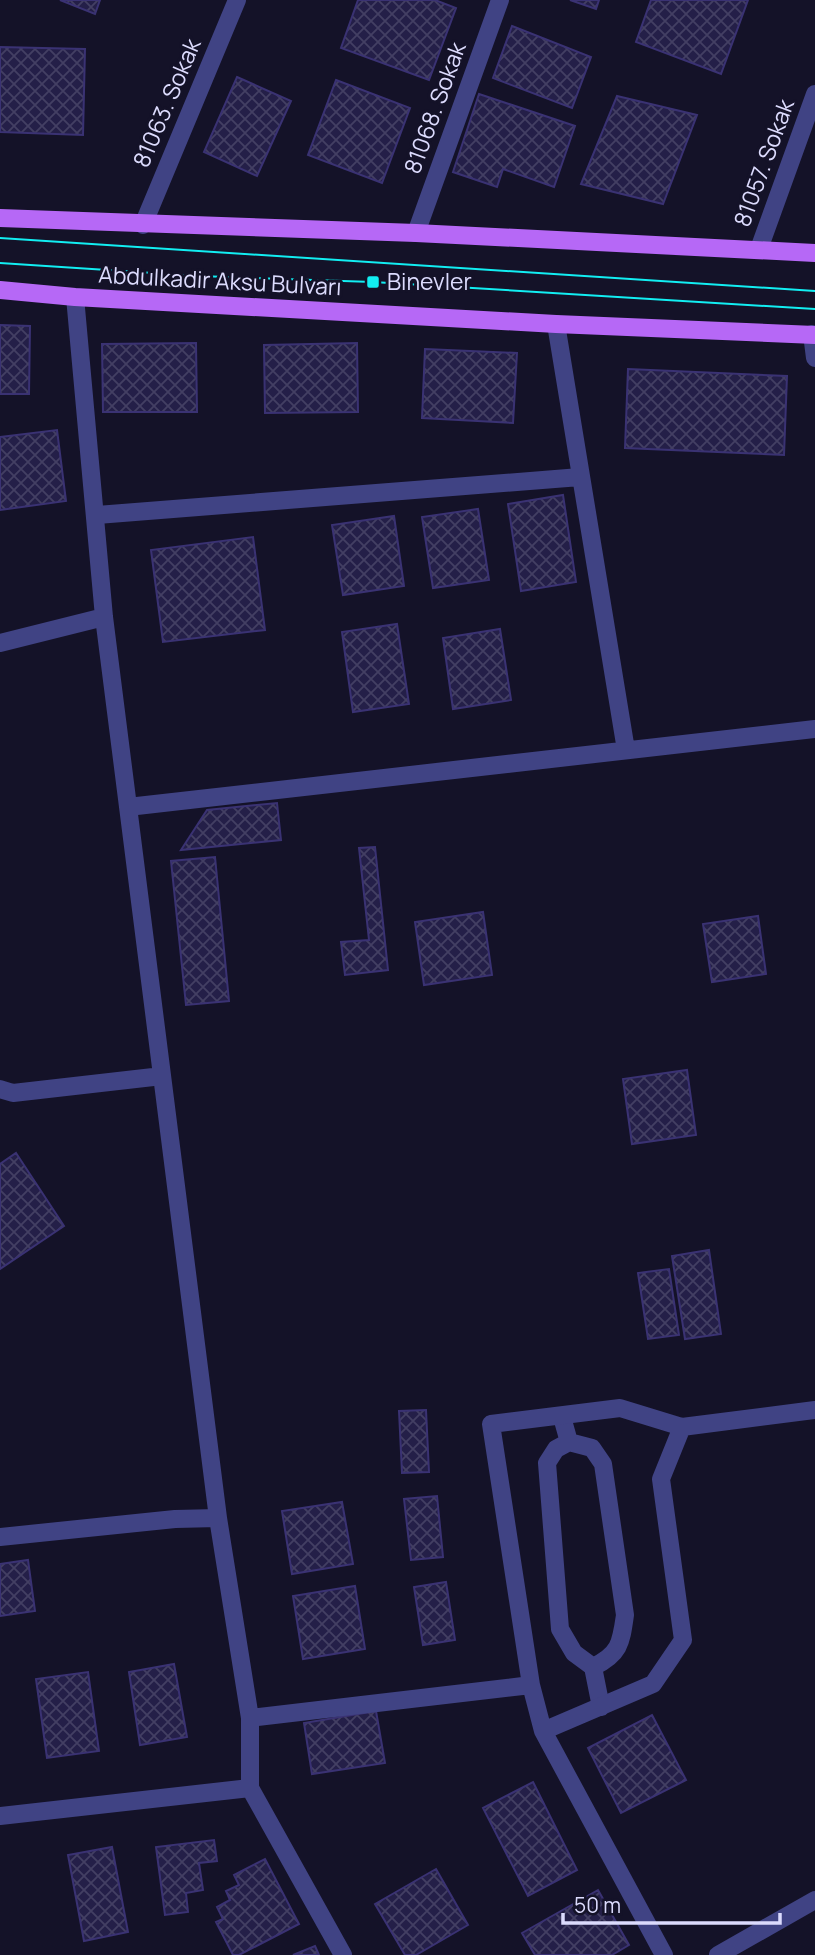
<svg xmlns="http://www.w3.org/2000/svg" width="815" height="1955" font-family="Manrope,sans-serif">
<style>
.building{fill:url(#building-cross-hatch);stroke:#3a3273;stroke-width:2}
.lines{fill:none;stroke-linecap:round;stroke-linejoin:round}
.service{stroke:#404384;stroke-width:18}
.minor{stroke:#404384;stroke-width:18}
.tertiary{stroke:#404384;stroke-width:18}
.primary{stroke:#b668f6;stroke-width:18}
.tram{stroke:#12eef2;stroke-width:2}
.poi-dot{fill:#12eef2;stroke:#141228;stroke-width:2.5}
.labels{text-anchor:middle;stroke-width:6;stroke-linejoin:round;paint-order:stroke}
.street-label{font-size:23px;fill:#dcdbfd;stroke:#141228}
.poi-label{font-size:23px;fill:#dcdbfd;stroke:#141228;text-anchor:start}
</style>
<defs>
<pattern id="building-cross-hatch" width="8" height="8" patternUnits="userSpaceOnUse" patternTransform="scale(1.75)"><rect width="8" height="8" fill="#241f48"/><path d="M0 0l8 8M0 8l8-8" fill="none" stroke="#433f63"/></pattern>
</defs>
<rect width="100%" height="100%" fill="#141228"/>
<path class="building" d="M60 0H100L95 14Z
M358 0H435L456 8 429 80 341 48Z
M570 0H599L596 9Z
M651 0H748L721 74 636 42Z
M512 26 591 57 572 108 493 78Z
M0 47 85 49 83 135 0 132Z
M237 77 291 101 257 176 204 152Z
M336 80 410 108 382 183 308 155Z
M479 94 575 126 554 187 503 169 497 187 453 172Z
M617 96 697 115 663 204 581 184Z
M0 325 30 326 29 394H0Z
M196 343 197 412H103L102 344Z
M357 343 358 412 265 413 264 345Z
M425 349 517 353 513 423 422 418Z
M628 369 787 376 784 455 625 448Z
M57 430 66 501 0 510V437Z
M563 495 576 582 521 591 508 504Z
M478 509 489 580 433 588 422 517Z
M394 516 404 586 343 595 332 525Z
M253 537 265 630 163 642 151 550Z
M397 624 409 704 353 712 342 632Z
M500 629 511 700 453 709 443 638Z
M277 803 281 840 181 850 207 810Z
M375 847 388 970 345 975 341 942 369 940 359 848Z
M215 857 229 1001 186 1005 171 861Z
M483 912 492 975 424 985 415 922Z
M758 916 766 974 712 982 703 924Z
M687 1070 696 1135 632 1144 623 1079Z
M16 1153 64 1226 0 1269V1164Z
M709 1250 721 1334 685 1339 672 1256Z
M669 1269 679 1335 648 1339 638 1273Z
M426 1410 429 1472 402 1473 399 1411Z
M437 1496 443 1557 411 1560 404 1499Z
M342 1502 353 1564 292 1574 282 1511Z
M28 1560 35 1611 0 1616V1564Z
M446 1582 455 1640 423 1645 414 1587Z
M355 1586 365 1649 303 1659 293 1596Z
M174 1664 187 1737 140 1745 129 1672Z
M88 1672 99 1751 47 1758 36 1679Z
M376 1711 385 1763 312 1774 304 1723Z
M652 1715 686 1780 621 1813 588 1748Z
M533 1782 577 1870 528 1896 483 1808Z
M214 1840 217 1861 199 1863 203 1890 186 1893 188 1912 165 1915 156 1847Z
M112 1847 128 1932 84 1941 68 1855Z
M265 1859 299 1924 239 1955H233L216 1922 223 1919 217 1907 230 1900 226 1891 239 1885 234 1875Z
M436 1869 468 1925 416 1955H405L375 1904Z
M598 1890 629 1945 612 1955H535L522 1933Z
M315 1946 319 1955H293Z"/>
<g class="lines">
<path class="service" d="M562 1417 569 1442 556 1449 547 1463 560 1629 574 1653 593 1667 601 1707
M569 1442 592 1448 603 1464 625 1615C621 1643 620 1654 593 1667"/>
<path class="minor" d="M143 225 237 0
M416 233 500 0
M75 297 104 617 218 1518 250 1718V1788L343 1955
M556 324 626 750
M812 334 815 358
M97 515 580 477
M0 643 104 617
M128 807 815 729
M0 1089 13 1093 162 1076
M0 1537 175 1519 218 1518
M250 1718 531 1685
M543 1731 653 1684 683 1640 661 1479 682 1427 815 1410
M0 1816 250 1788
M664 1955 543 1731 531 1685 491 1424 620 1408 682 1427
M718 1955 815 1900"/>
<path class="tertiary" d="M759 249 815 94"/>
<path class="primary" d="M0 218 416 233 815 253
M0 290 75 297 556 324 815 335"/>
<path class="tram" d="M0 238 815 291
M0 263 199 276 373 282 815 309"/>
</g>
<rect class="poi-dot" x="366" y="275" width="14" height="14" rx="3.5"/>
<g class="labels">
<g class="street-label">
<text transform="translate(167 103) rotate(-67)" y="8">81063. Sokak</text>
<text transform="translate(435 108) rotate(-70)" y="8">81068. Sokak</text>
<text transform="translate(764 163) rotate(-70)" y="8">81057. Sokak</text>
<text transform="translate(220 281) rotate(3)" y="8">Abdulkadir Aksu Bulvarı</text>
</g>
<g class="poi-label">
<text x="387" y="290">Binevler</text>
</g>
</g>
<path d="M563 1913v10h217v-10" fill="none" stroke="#dcdbfd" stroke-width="3.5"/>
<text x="574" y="1913" font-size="21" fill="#dcdbfd" stroke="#141228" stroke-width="5" paint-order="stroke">50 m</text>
</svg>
